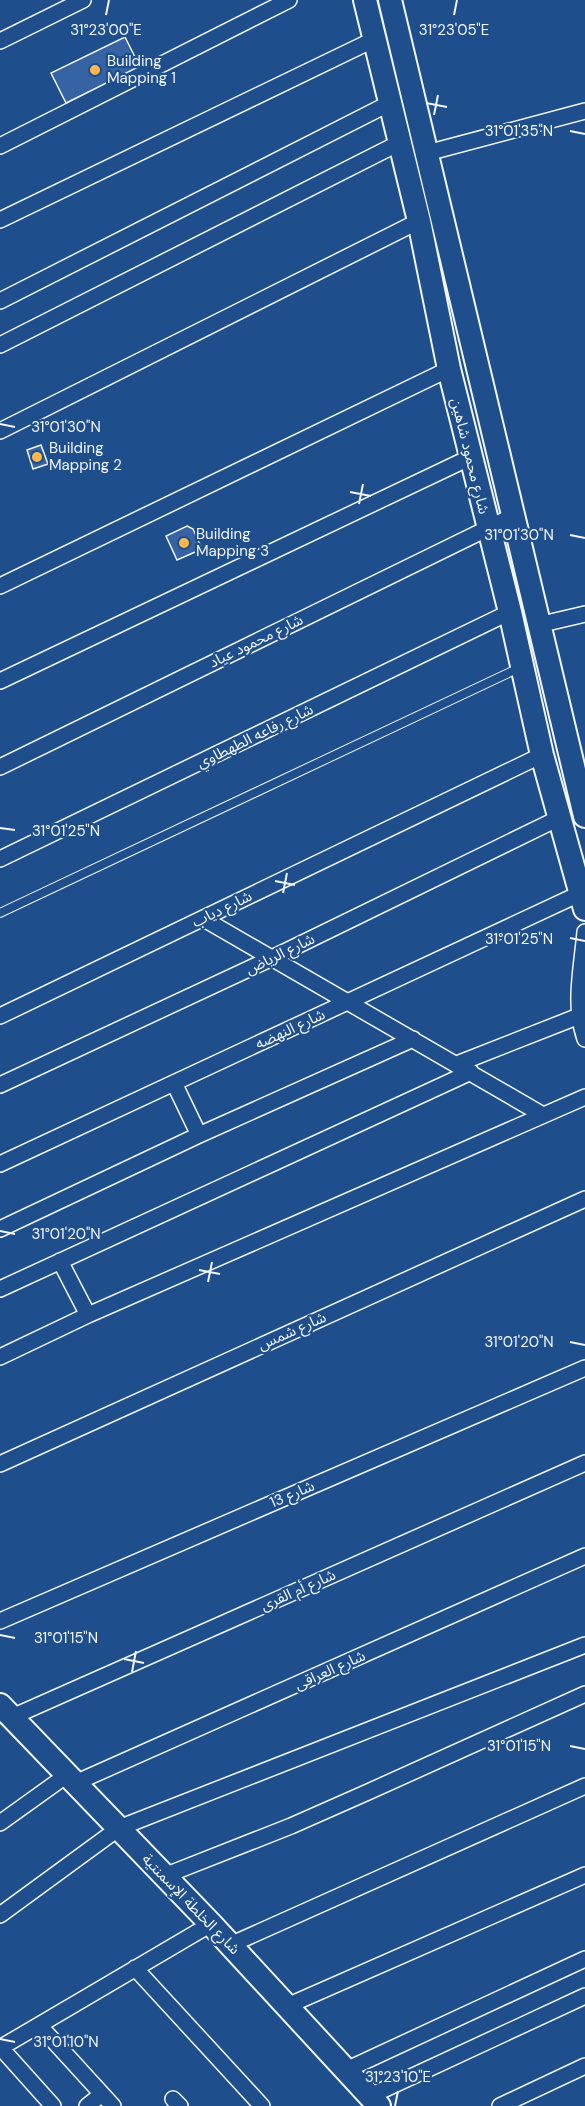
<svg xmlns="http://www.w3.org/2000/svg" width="585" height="2106" font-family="'DM Sans','Noto Sans Arabic',sans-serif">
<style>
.building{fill:#3563a3;stroke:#f2f6ff;stroke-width:1.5}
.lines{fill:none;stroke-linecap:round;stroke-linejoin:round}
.lane-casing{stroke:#f2f6ff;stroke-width:10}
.street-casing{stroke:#f2f6ff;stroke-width:18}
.secondary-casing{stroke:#f2f6ff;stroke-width:26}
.lane{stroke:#1f4e8c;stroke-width:8}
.street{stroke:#1f4e8c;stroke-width:15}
.secondary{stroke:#1f4e8c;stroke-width:22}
.ticks{fill:none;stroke:#f2f6ff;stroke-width:2}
.poi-dot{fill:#ffb74d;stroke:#1f4e8c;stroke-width:2}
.labels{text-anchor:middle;stroke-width:4.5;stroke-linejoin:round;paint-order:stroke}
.poi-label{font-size:15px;fill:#f2f6ff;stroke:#1f4e8c;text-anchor:start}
.street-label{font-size:15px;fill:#f2f6ff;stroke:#1f4e8c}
.ticks-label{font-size:15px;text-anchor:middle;fill:#f2f6ff;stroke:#1f4e8c;stroke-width:4.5;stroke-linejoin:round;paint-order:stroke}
</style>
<rect width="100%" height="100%" fill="#1f4e8c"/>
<path class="building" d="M125 37 140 67 66 103 51 73Z
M41 445 48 464 33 469 27 450Z
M187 526 193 529 202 549 177 560 166 536Z"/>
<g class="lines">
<g class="lane-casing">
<path id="lane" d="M0 913 519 668"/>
</g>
<g class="street-casing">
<path id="street" d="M0 41 83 0
M0 146 289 0
M427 153 585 111
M0 220 375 39
M0 301 392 102
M0 345 401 142
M0 431 419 221
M0 586 449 369
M538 625 585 614
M0 681 471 457
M0 767 513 516
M0 859 510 612
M204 919 543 1115
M585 932C582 967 573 1005 585 1039
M0 1016 542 755
M457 1064 579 1016
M174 1083 199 1135
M0 1085 272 958 559 818
M0 1164 579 894
M0 1229 199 1135 413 1039
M60 1261 88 1315
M0 1289 471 1072
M0 1357 88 1315 585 1097
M0 1464 585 1199
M0 1621 585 1368
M12 1717 585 1463
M75 1783 585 1556
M0 1823 67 1775
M164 1876 291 1826 368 1792 585 1694
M0 1915 119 1828 585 1645
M230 1945 585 1786
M135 1968 262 2106
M287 2006 585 1875
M39 2025 113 2106
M0 2048 211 1924
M1 2048 53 2106
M346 2070 585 1959
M370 2096 585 1996
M173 2099 180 2106
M87 2106 102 2094
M500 2106 585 2066"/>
</g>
<g class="secondary-casing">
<path id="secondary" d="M365 0 419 221 449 369 510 612 542 755 585 909
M390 0 585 816
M0 1705 211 1924 379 2106"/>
</g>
<use href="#lane" class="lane"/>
<use href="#street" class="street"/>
<use href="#secondary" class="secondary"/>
</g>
<path class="ticks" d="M106 15 109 0M454 15 457 0M426 103 447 107M434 115 438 95M570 131 585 134M0 424 15 427M350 492 371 496M359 504 363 484M570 535 585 538M0 828 15 830M275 881 295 885M283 893 287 873M570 938 585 941M0 1231 15 1234M199 1270 220 1274M208 1282 212 1262M570 1342 585 1345M0 1635 15 1638M124 1659 144 1663M132 1672 136 1651M570 1746 585 1749M0 2039 15 2042M395 2106 398 2091"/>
<g class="poi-dot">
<circle cx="95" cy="70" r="6"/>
<circle cx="37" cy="457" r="6"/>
<circle cx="184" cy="543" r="6"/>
</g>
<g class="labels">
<g class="poi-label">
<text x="107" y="66">Building<tspan x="107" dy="17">Mapping 1</tspan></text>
<text x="49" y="453">Building<tspan x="49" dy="17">Mapping 2</tspan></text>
<text x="196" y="539">Building<tspan x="196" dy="17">Mapping 3</tspan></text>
</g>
<g class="street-label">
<text transform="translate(470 456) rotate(76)" y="5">شارع محمود شاهين</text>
<text transform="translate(256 641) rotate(-26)" y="5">شارع محمود عياد</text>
<text transform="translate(255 736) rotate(-26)" y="5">شارع رفاعه الطهطاوي</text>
<text transform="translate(222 909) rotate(-26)" y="5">شارع دياب</text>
<text transform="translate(280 954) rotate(-26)" y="5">شارع الرياض</text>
<text transform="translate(290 1029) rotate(-25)" y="5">شارع النهضه</text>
<text transform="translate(292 1331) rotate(-24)" y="5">شارع شمس</text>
<text transform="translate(292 1494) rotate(-23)" y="5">شارع 13</text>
<text transform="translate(298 1590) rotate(-24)" y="5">شارع أم القرى</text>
<text transform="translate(330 1670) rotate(-24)" y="5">شارع العراقى</text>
<text transform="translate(191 1904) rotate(46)" y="5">شارع الخلطة الإسمنتية</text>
</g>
</g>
<g class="ticks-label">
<text x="106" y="35">31°23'00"E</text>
<text x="454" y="35">31°23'05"E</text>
<text x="519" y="136">31°01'35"N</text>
<text x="66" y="432">31°01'30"N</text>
<text x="519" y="540">31°01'30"N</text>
<text x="66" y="836">31°01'25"N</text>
<text x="519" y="944">31°01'25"N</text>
<text x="66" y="1239">31°01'20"N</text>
<text x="519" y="1347">31°01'20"N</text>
<text x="66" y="1643">31°01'15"N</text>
<text x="519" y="1751">31°01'15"N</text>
<text x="66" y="2047">31°01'10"N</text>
<text x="398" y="2082">31°23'10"E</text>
</g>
</svg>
